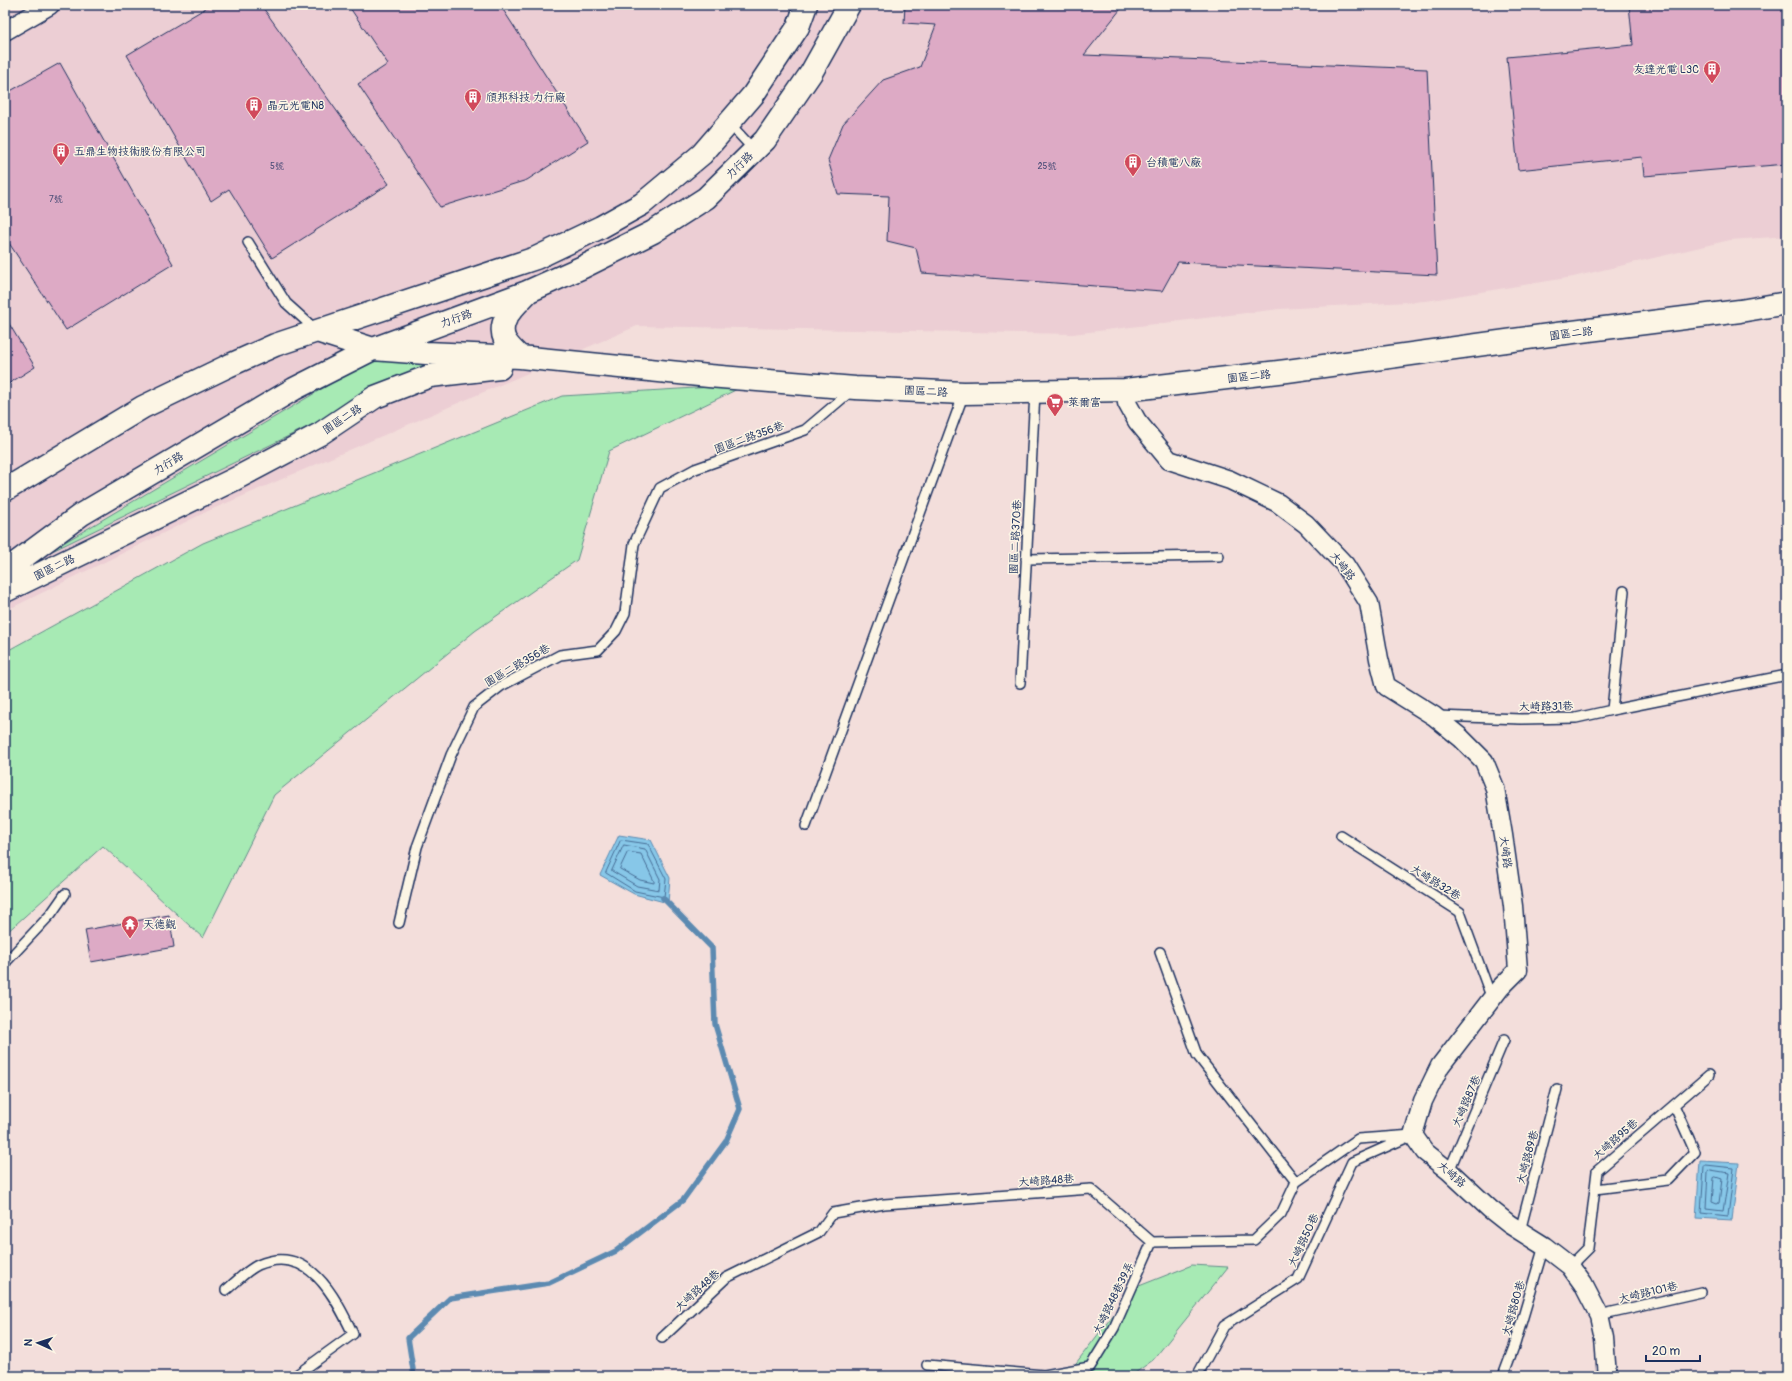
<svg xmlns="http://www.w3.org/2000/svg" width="1792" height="1381" font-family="Pangolin,'LXGW WenKai TC',sans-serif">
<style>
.built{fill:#ecced4}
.green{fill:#a7eab4;stroke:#618c89}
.water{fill:#87c7e8;stroke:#5c8ab1}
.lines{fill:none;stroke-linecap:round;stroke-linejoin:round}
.shore{stroke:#466c95;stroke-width:1}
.stream{stroke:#5c8ab1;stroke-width:5.5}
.building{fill:#ddaac5;stroke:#1b2f5e}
.service-casing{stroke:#1b2f5e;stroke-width:12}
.minor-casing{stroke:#1b2f5e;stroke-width:21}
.tertiary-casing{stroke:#1b2f5e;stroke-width:25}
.service{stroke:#fcf5e5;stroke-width:9}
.minor{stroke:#fcf5e5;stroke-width:18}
.tertiary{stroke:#fcf5e5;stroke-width:22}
.labels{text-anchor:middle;stroke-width:3;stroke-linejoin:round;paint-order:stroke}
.number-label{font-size:9px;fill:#4c4e78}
.poi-label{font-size:11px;fill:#1b2f5e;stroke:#fcf5e5;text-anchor:start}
.street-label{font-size:11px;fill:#1b2f5e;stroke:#fcf5e5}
</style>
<rect width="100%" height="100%" fill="#f3dedb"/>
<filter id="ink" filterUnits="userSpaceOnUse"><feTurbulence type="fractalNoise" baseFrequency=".025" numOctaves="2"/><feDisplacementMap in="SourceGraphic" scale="8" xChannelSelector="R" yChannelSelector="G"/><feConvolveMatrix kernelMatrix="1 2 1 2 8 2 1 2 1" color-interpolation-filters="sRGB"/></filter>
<g filter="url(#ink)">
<path class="built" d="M5 5H1787V236L1730 240 1573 277 1426 301 1279 309 1073 334 637 326 208 511 5 611Z"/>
<path class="green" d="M372 359 443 361 40 557Z
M746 385 609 451 577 560 475 631 274 795 203 938 103 846 5 934V652L203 543 562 396Z
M1192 1265 1228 1267 1153 1360 1131 1376H1066L1134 1288Z"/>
<path class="water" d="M619 835 651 840 670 878 668 903 634 894 600 875Z
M1700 1161 1739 1163 1732 1220 1696 1218Z"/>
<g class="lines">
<path class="shore" d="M621 840 648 844 666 879 664 897 635 891 606 873Z
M624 845 645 849 660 879 659 890 637 886 612 871Z
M628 852 641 854 654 881V883L640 880 620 869Z
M1706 1165 1734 1168 1728 1216 1701 1213 1704 1167Z
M1711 1170 1729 1173 1723 1211 1706 1209 1708 1172Z
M1716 1177 1722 1179 1719 1203 1717 1204 1712 1202 1714 1178Z"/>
<path class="stream" d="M414 1376 408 1338 450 1298 549 1283 616 1251 683 1200 726 1141 740 1109 715 1024 712 948 663 898"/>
</g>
<path class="building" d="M211 5H261L389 184 272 258 229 189 211 201 127 55Z
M348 5H500L588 141 527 180 440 207 358 84 388 64Z
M905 5H1124L1084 55 1427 69 1437 275 1178 262 1162 291 922 273 916 248 887 241 889 196 838 194 828 160 843 124 883 80 920 67 936 25 904 23Z
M1629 5H1787V164L1644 176 1642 157 1518 170 1507 57 1633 45Z
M60 63 173 264 66 330 5 237V94Z
M5 317 35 367 5 386Z
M169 915 174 947 91 962 85 930Z"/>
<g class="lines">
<g class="service-casing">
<path id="service" d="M729 123 754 150
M248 242 286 303 316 330
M1026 559 1219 556
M1020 683 1035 392
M1612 710 1787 675
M1437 716 1521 719 1576 718 1612 710 1624 591
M806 826 964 393
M1341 836 1460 912 1492 999
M399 923 417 847 451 755 474 707 501 686 560 655 598 650 616 631 625 613 634 544 660 488 695 469 805 430 851 391
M1160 952 1197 1055 1296 1182
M5 963 51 914 65 894
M1449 1171 1504 1040
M1595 1189 1668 1180 1695 1152 1674 1105
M1520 1231 1557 1089
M1570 1266 1588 1248 1597 1171 1709 1075
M226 1290C236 1282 247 1270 258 1265 308 1243 335 1296 353 1334L295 1376
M1599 1315 1701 1292
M662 1338 726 1278 819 1232 833 1213 884 1204 1091 1189 1152 1242 1254 1240 1281 1214 1296 1182 1358 1139 1413 1135
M927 1365 1044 1375 1090 1367 1114 1328 1152 1242
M1197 1376 1224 1326 1298 1279 1352 1162 1406 1138
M1503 1376 1515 1344 1544 1246"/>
</g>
<g class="minor-casing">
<path id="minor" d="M5 31 50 5
M1125 390 1127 403 1137 421 1169 460 1230 480 1278 503 1306 524 1345 565 1369 603 1379 659 1386 686 1434 716 1461 738 1484 761 1495 788 1503 835 1513 906 1518 970 1500 988 1440 1066 1423 1101 1413 1135 1425 1152 1449 1171 1490 1209 1509 1224 1544 1246 1570 1266 1583 1284 1599 1315 1604 1338 1607 1376"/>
</g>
<g class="tertiary-casing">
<path id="tertiary" d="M317 331 373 349 426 353 520 357 709 376 855 388 964 393 1125 390 1287 371 1557 334 1740 311 1787 303
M520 357C515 352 508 346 505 340 496 321 515 306 527 293
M5 490 143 407 228 366 275 345 536 258 601 227 642 204 702 154 753 95 798 27 806 5
M5 571 82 514 294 389 373 349 527 292 583 267 653 232 706 198 765 140 811 73 849 5
M5 591 235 479 320 434 375 397 430 376 500 368"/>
</g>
<use href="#service" class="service"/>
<use href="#minor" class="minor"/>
<use href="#tertiary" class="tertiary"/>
</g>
</g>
<defs>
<g id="building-pin" transform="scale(0.9)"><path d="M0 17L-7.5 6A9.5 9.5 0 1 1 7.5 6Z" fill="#d1495b" stroke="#fcf5e5"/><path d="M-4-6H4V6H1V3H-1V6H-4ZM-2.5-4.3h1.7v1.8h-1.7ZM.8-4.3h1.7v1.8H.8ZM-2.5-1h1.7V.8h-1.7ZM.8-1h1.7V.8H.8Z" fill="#fff"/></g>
<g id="supermarket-pin" transform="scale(0.9)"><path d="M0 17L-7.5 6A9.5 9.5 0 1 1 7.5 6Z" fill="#d1495b" stroke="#fcf5e5"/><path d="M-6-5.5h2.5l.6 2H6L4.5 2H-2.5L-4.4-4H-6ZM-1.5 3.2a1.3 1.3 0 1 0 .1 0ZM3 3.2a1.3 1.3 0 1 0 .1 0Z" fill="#fff"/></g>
<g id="temple-pin" transform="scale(0.9)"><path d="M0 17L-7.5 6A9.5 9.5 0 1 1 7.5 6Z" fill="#d1495b" stroke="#fcf5e5"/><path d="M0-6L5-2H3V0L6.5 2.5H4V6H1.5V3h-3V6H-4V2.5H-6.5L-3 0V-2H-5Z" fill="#fff"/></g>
</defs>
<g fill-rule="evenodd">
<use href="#building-pin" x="1712" y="69"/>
<use href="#building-pin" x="473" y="97"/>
<use href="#building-pin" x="254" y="105"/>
<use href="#building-pin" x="61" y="151"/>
<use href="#building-pin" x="1133" y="162"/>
<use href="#supermarket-pin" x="1055" y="402"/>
<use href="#temple-pin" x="130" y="924"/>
</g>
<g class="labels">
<g class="number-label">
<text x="277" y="169">5號</text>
<text x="1047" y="169">25號</text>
<text x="56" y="202">7號</text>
</g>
<g class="poi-label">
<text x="1699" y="73" text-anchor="end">友達光電 L3C</text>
<text x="486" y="101">頎邦科技 力行廠</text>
<text x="267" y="109">晶元光電N8</text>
<text x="74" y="155">五鼎生物技術股份有限公司</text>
<text x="1146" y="166">台積電八廠</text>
<text x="1068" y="406">萊爾富</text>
<text x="143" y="928">天德觀</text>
</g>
<g class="street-label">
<text transform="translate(739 165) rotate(-44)" y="4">力行路</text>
<text transform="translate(456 318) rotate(-20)" y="4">力行路</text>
<text transform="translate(1571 333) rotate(-7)" y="4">園區二路</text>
<text transform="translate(1249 376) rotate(-6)" y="4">園區二路</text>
<text transform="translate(926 391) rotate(3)" y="4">園區二路</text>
<text transform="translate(342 419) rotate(-33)" y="4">園區二路</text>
<text transform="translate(749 437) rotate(-20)" y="4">園區二路356巷</text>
<text transform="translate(168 463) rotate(-31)" y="4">力行路</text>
<text transform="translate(1015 537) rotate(-87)" y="4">園區二路370巷</text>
<text transform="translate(1343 566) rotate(52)" y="4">大崎路</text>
<text transform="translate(54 567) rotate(-26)" y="4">園區二路</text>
<text transform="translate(517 665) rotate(-30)" y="4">園區二路356巷</text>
<text transform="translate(1546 706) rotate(-1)" y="4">大崎路31巷</text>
<text transform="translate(1506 852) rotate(82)" y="4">大崎路</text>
<text transform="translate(1436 882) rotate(32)" y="4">大崎路32巷</text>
<text transform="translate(1466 1101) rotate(-67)" y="4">大崎路87巷</text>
<text transform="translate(1615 1139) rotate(-41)" y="4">大崎路95巷</text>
<text transform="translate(1527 1157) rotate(-75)" y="4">大崎路89巷</text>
<text transform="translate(1452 1174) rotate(41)" y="4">大崎路</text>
<text transform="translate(1046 1180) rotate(-4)" y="4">大崎路48巷</text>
<text transform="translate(1303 1240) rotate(-65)" y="4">大崎路50巷</text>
<text transform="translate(697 1290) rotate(-42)" y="4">大崎路48巷</text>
<text transform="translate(1648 1292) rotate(-13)" y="4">大崎路101巷</text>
<text transform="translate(1113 1298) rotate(-64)" y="4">大崎路48巷39弄</text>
<text transform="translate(1513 1308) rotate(-74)" y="4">大崎路80巷</text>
</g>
</g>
<rect width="1792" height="1381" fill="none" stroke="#fcf5e5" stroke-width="20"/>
<rect x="10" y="10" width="1772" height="1361" fill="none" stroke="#1b2f5e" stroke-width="1.5" filter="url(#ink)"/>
<g transform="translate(38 1343) rotate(273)" stroke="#fcf5e5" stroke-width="3" paint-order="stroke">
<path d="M0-3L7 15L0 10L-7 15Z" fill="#1b2f5e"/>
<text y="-6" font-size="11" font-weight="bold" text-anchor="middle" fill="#1b2f5e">N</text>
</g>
<path d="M1646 1355v6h54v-6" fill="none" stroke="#1b2f5e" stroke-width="2"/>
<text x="1652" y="1355" font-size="12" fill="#1b2f5e" stroke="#fcf5e5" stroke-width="3" paint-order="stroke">20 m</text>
</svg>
